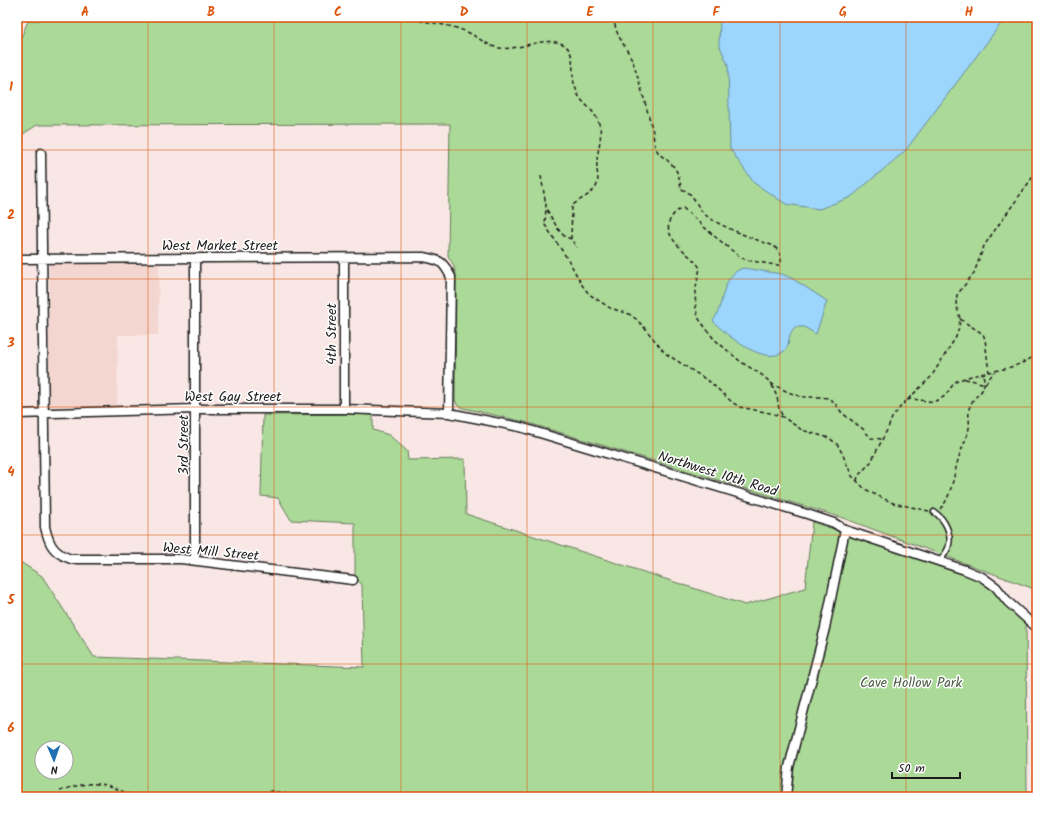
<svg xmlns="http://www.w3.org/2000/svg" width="1054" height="814" font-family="Kalam,sans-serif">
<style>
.built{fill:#f4d6d1}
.green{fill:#abd997;stroke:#647a5a;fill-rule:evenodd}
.water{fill:#9cd6fc;stroke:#698ca2}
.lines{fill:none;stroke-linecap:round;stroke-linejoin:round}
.service-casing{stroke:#1c1c1c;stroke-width:7}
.minor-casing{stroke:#1c1c1c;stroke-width:11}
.path{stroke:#1c1c1c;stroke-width:1.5;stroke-dasharray:4 3;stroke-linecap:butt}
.service{stroke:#fff;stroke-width:4}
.minor{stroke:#fff;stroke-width:8}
.grid{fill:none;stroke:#de560d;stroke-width:1;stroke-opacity:0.55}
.labels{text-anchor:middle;stroke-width:3;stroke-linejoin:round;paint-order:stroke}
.street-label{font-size:14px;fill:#1c1c1c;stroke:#fff}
.park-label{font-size:14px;fill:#4e5e47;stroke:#fff}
.neatline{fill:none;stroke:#de560d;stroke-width:1.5}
.grid-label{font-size:13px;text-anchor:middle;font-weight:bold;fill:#de560d}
</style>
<rect width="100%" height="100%" fill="#f8e7e4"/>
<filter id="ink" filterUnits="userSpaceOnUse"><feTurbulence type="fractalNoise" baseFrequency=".025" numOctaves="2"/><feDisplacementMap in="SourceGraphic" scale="8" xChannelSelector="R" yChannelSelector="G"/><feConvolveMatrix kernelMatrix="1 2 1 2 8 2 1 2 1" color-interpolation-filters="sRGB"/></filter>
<g filter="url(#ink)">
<path class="built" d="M159 261 158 335H118L117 405 54 408 50 406 49 402V265L55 262Z"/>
<path class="green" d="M40 17H1037V590L840 517 525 422 463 408 457 405 455 399 456 274 453 264 448 256 450 124 37 125 17 138V47L28 21 40 20Z
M373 414V430L389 435 407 451 408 460 465 459 466 514 745 605 805 588 812 522 982 577 1026 619 1027 797H17V560L42 576 94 657 364 667 362 585 355 577V523L291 520 278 498 261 496 263 415ZM42 748H66V772H42Z"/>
<path class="water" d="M718 17H1006L905 151 851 197 819 209 786 204 754 183 730 149 728 65 719 44 720 20Z
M743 268 782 274 793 279 827 301 816 334 804 327H795C793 329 791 332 790 335 788 341 789 348 783 352 763 366 725 334 713 321 725 305 720 276 743 268Z"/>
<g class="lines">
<g class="service-casing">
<path id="service" d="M934 512C944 518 952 533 949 545 948 551 943 557 939 562"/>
</g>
<g class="minor-casing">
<path id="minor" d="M41 153 45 527C49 544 53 553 71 559H181L353 580
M195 258V560
M344 258V409
M17 259 423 257C440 260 443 261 451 277L449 413
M17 414 196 409H344L449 413 520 427 807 514 834 523 845 530 965 570 982 577 996 587 1008 602 1037 628
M786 797 789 767 825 628 845 530"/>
</g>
<path class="path" d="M230 17H233
M268 17C281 20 287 23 300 17
M406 17C424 23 444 23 462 30 475 34 486 46 500 48 518 51 541 37 560 43 577 48 571 71 574 83 576 88 577 94 580 98 585 105 593 110 597 119 605 134 597 148 597 163 596 172 600 178 596 187 590 196 579 199 572 206L571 239
M615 17C612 33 628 48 633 62 640 83 646 106 652 128 654 135 653 145 658 152 660 156 666 158 669 162 678 169 680 179 681 189 696 193 695 208 708 217 726 229 754 239 774 246 780 252 783 257 780 265H775L747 260 740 257 713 235 683 208C678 210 674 213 671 218 659 238 692 254 700 268L695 292 696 310 699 319 714 339 741 362 762 375 772 384 788 392 802 397H821L828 398 834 402 842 413 863 429 871 438 882 439
M541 176 546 205 545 225 569 261 582 285 589 294 610 308 629 314 636 319 643 326 665 353 710 382 733 403 740 407 770 413 783 417 802 430 829 438 837 444 842 453 852 476 864 488 872 493 893 503 929 511
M547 210 558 229 564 236 571 239 577 248
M960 319 983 334 985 339 989 373
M965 379 971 380 985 384 994 372
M772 385 777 397 779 409 783 417
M907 400C918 397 929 405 940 399 948 396 951 383 959 380 985 370 1014 372 1037 354
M857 481 858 476 871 462 888 428 892 418 902 405 931 377 956 337 959 328 960 319 956 303 957 295 974 273 984 246 990 237 1037 171
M940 509C951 499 954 474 958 460 961 449 967 439 969 428 970 421 968 415 969 409 974 391 988 396 983 374
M60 791C76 785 93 781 110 786 120 790 129 795 140 797
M235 797 272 791 304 797
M397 797 413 794 433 797"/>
<use href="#service" class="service"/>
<use href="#minor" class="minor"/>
</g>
</g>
<path class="grid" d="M148 17V797M274 17V797M401 17V797M527 17V797M653 17V797M780 17V797M906 17V797M17 150H1037M17 279H1037M17 407H1037M17 535H1037M17 664H1037"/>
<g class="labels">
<g class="street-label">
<text x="220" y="250">West Market Street</text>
<text transform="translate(331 334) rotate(-90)" y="5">4th Street</text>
<text x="233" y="401">West Gay Street</text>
<text transform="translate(183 445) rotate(-90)" y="5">3rd Street</text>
<text transform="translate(718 473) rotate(17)" y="5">Northwest 10th Road</text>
<text transform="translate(211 551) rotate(5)" y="5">West Mill Street</text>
</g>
<g class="park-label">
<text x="911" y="687">Cave Hollow Park</text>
</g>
</g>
<rect width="1054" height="814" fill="none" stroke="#fff" stroke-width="44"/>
<g transform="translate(54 760) rotate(178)"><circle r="19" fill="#ffffff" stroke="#a4a4a4"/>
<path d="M0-3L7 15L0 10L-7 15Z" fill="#1f6fb2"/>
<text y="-6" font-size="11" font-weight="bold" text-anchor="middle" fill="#1c1c1c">N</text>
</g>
<path d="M892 772v6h68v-6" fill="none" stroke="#1c1c1c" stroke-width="2"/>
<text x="898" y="772" font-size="12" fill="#1c1c1c" stroke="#ffffff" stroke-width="3" paint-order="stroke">50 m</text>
<rect x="22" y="22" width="1010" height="770" class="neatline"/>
<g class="grid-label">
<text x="85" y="16">A</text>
<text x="211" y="16">B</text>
<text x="338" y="16">C</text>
<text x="464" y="16">D</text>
<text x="590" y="16">E</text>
<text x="716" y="16">F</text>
<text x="843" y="16">G</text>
<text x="969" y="16">H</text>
<text x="11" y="91">1</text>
<text x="11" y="219">2</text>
<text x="11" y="347">3</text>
<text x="11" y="476">4</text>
<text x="11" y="604">5</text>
<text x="11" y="732">6</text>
</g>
</svg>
